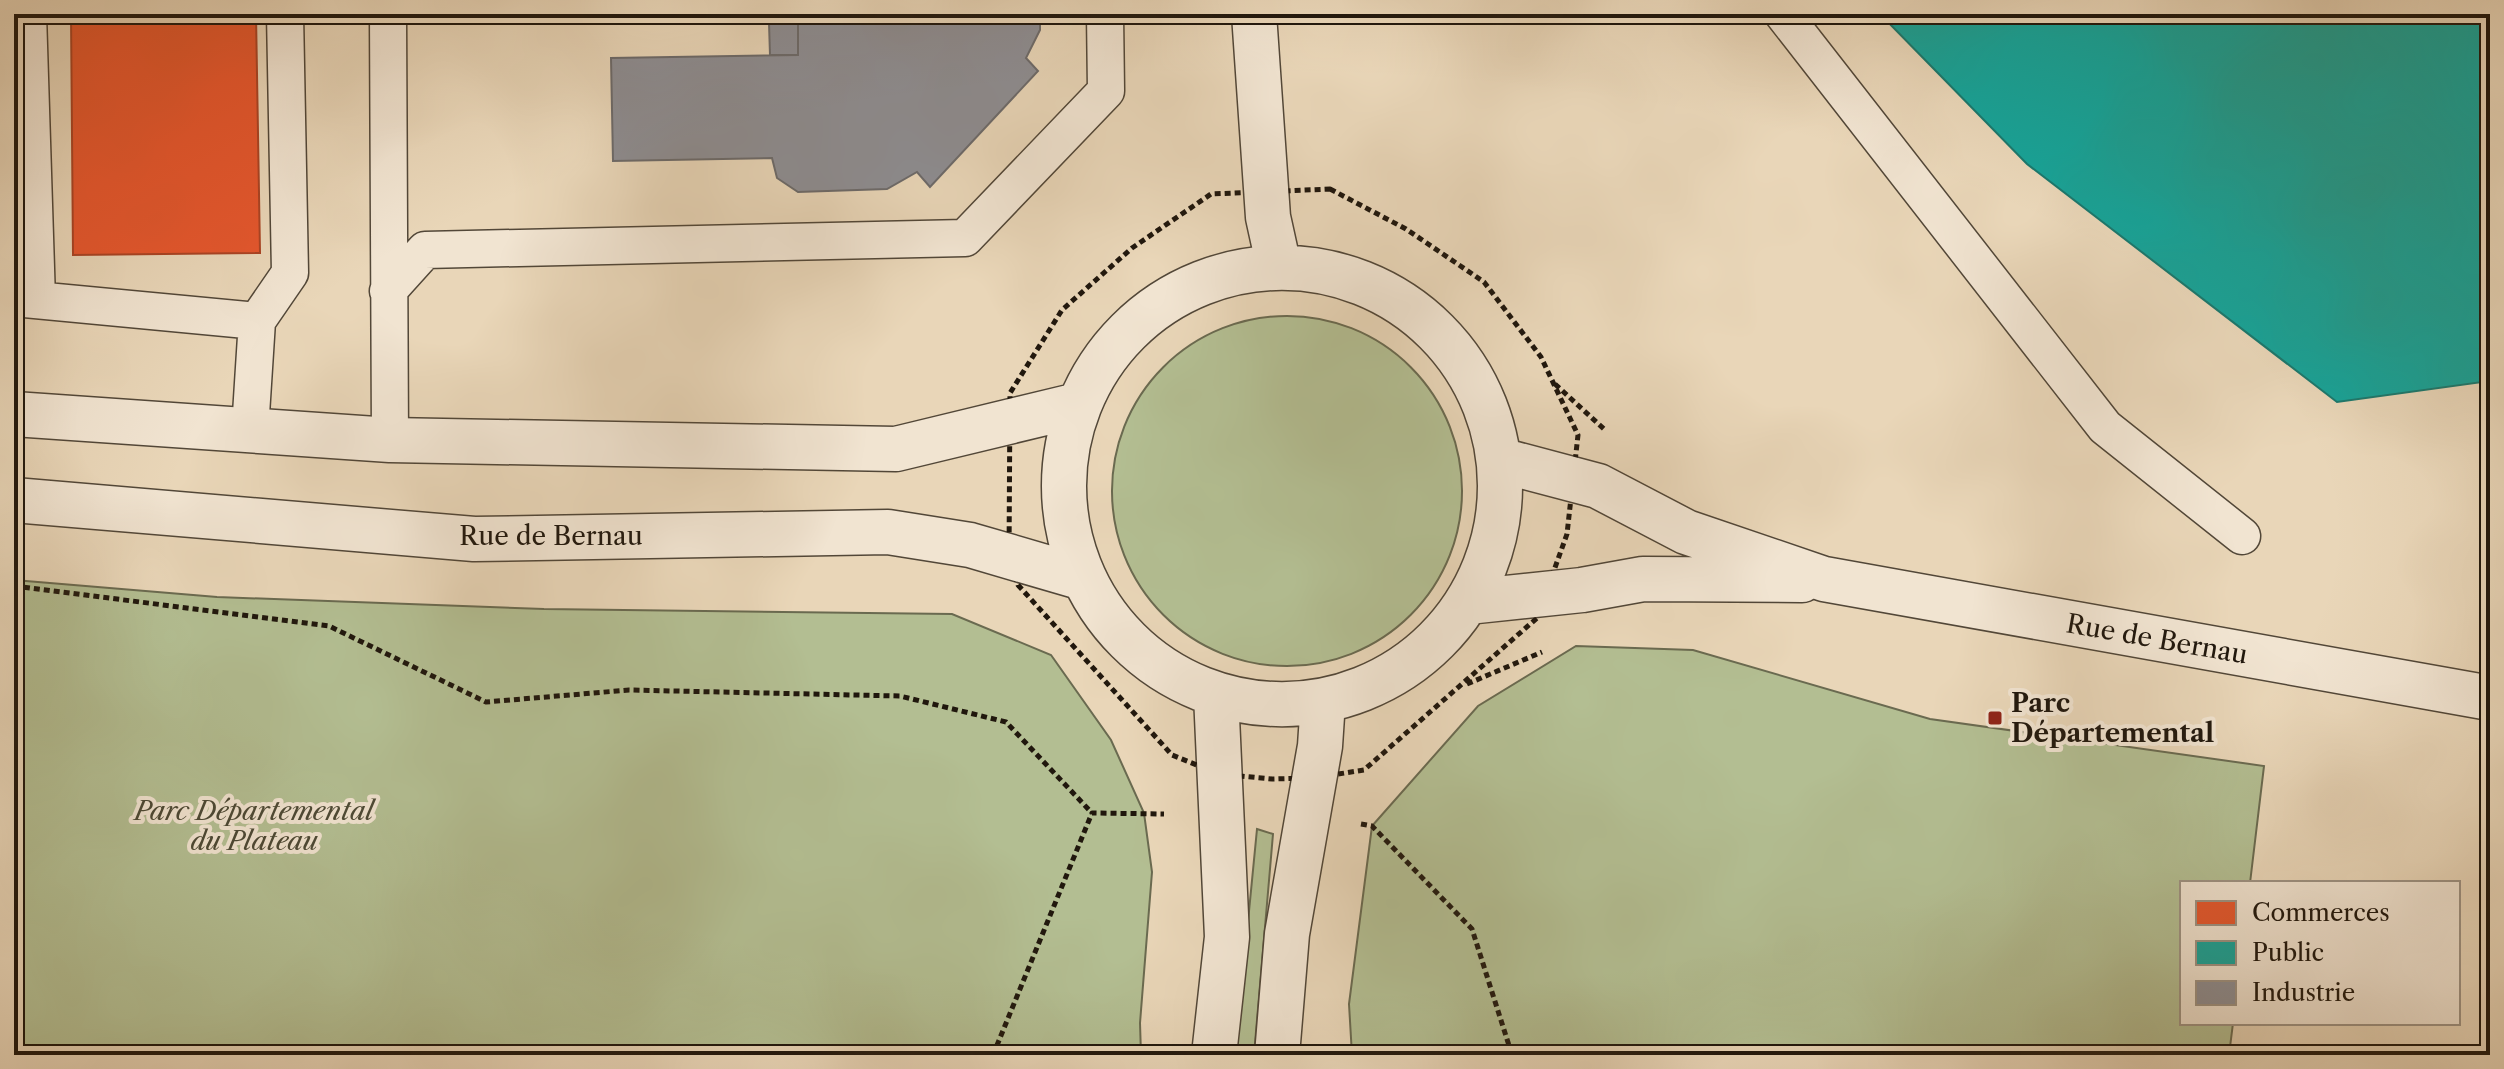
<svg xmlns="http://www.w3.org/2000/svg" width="2504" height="1069" font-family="'Libre Caslon Text',serif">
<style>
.green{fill:#b3be92;stroke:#6a6a50;stroke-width:2}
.shops{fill:#e4572e;stroke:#a94424;stroke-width:2}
.public{fill:#17a398;stroke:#1a796e;stroke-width:2}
.industry{fill:#8d8d92;stroke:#6c6a6a;stroke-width:2}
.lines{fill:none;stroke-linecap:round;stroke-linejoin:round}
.service-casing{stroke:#524738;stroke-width:39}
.tertiary-casing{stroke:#524738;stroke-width:47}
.path{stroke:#20170d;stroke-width:5;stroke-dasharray:6 4;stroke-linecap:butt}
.service{stroke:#f1e4d1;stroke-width:36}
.tertiary{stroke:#f1e4d1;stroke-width:44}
.poi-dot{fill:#8f2418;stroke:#f1e4d1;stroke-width:3}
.labels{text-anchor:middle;stroke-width:8;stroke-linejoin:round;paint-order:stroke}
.street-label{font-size:26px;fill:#20170d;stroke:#f1e4d1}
.poi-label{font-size:26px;font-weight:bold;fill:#20170d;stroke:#f1e4d1;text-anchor:start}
.park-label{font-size:26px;font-style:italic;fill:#4c4935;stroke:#f1e4d1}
</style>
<rect width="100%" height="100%" fill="#e9d6b8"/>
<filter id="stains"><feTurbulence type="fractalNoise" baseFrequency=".0025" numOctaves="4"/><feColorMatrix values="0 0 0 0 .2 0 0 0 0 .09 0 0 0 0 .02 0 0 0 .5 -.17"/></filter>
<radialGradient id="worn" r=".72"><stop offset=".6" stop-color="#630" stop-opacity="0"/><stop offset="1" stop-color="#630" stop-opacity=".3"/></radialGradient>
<path class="green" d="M1112 491a175 175 0 1 1 350 0a175 175 0 1 1-350 0Z
M14 580 217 597 544 609 952 614 1051 655 1111 740 1144 813 1152 872 1140 1023 1141 1055H14Z
M1576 646 1693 650 1930 719 2264 766 2250 883H2182V1023H2233L2229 1055H1352L1349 1004 1372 826 1478 706Z
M1257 829 1273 834 1254 1055H1235Z"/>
<path class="shops" d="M71 14H256L260 253 73 255Z"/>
<path class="public" d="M1880 14H2490V381L2337 402 2027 164Z"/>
<path class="industry" d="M843 14H1040V30L1026 58 1038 71 930 187 917 172 887 189 798 192 777 178 772 158 613 161 611 58 798 55V23L835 22Z
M769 23H798V55H770Z"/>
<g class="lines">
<g class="service-casing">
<path id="service" d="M28 14 37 300
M388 14 390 440
M1783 14 2105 427 2242 536
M388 291 425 250 965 238 1106 91 1105 14
M14 298 257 321 290 273 285 14
M250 430 257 321"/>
</g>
<g class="tertiary-casing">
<path id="tertiary" d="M1254 14 1268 217 1279 267
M1064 486a218 218 0 1 1 436 0a218 218 0 1 1-436 0Z
M14 414 390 440 896 449 1078 405
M1500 460 1598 486 1686 532 1824 579 2490 698
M14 500 474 539 888 532 970 545 1083 578
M1468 602 1582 590 1643 579 1802 580
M1214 1055 1227 937 1216 695
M1277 1055 1287 934 1320 746 1323 701"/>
</g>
<path class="path" d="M1330 189 1406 229 1484 282 1541 357 1578 435 1567 534 1537 618 1364 770 1313 778 1272 779 1219 774 1172 755 1018 585 1009 557 1010 393 1062 310 1132 248 1211 194Z
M1555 384 1604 429
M14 586 329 626 486 702 629 690 900 696 1006 722 1092 813
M1467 684 1542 652
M1361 824 1372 826 1472 929 1512 1055
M993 1055 1092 813 1164 814"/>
<use href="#service" class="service"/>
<use href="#tertiary" class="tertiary"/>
</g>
<rect class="poi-dot" x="1987" y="710" width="16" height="16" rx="4"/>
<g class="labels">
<g class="street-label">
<text x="551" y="545">Rue de Bernau</text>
<text transform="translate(2157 639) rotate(10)" y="9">Rue de Bernau</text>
</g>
<g class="poi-label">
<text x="2011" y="712">Parc<tspan x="2011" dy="30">Départemental</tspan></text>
</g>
<g class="park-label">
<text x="254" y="820">Parc Départemental<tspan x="254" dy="30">du Plateau</tspan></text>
</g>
</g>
<rect width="2504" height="1069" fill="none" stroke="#e9d6b8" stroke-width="48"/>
<rect x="16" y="16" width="2472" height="1037" fill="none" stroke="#20170d" stroke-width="4"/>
<rect x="24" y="24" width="2456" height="1021" fill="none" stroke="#20170d" stroke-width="2"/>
<rect x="2180" y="881" width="280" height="144" fill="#f1e4d1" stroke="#9d9283" stroke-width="2"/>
<rect x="2196" y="901" width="40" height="24" fill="#e4572e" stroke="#9d9283" stroke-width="2"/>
<text x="2252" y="921" font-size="24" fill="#20170d">Commerces</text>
<rect x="2196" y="941" width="40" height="24" fill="#17a398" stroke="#9d9283" stroke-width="2"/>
<text x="2252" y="961" font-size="24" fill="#20170d">Public</text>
<rect x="2196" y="981" width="40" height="24" fill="#8d8d92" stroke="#9d9283" stroke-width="2"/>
<text x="2252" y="1001" font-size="24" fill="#20170d">Industrie</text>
<rect width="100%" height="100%" filter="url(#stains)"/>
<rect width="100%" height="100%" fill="url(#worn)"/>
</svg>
